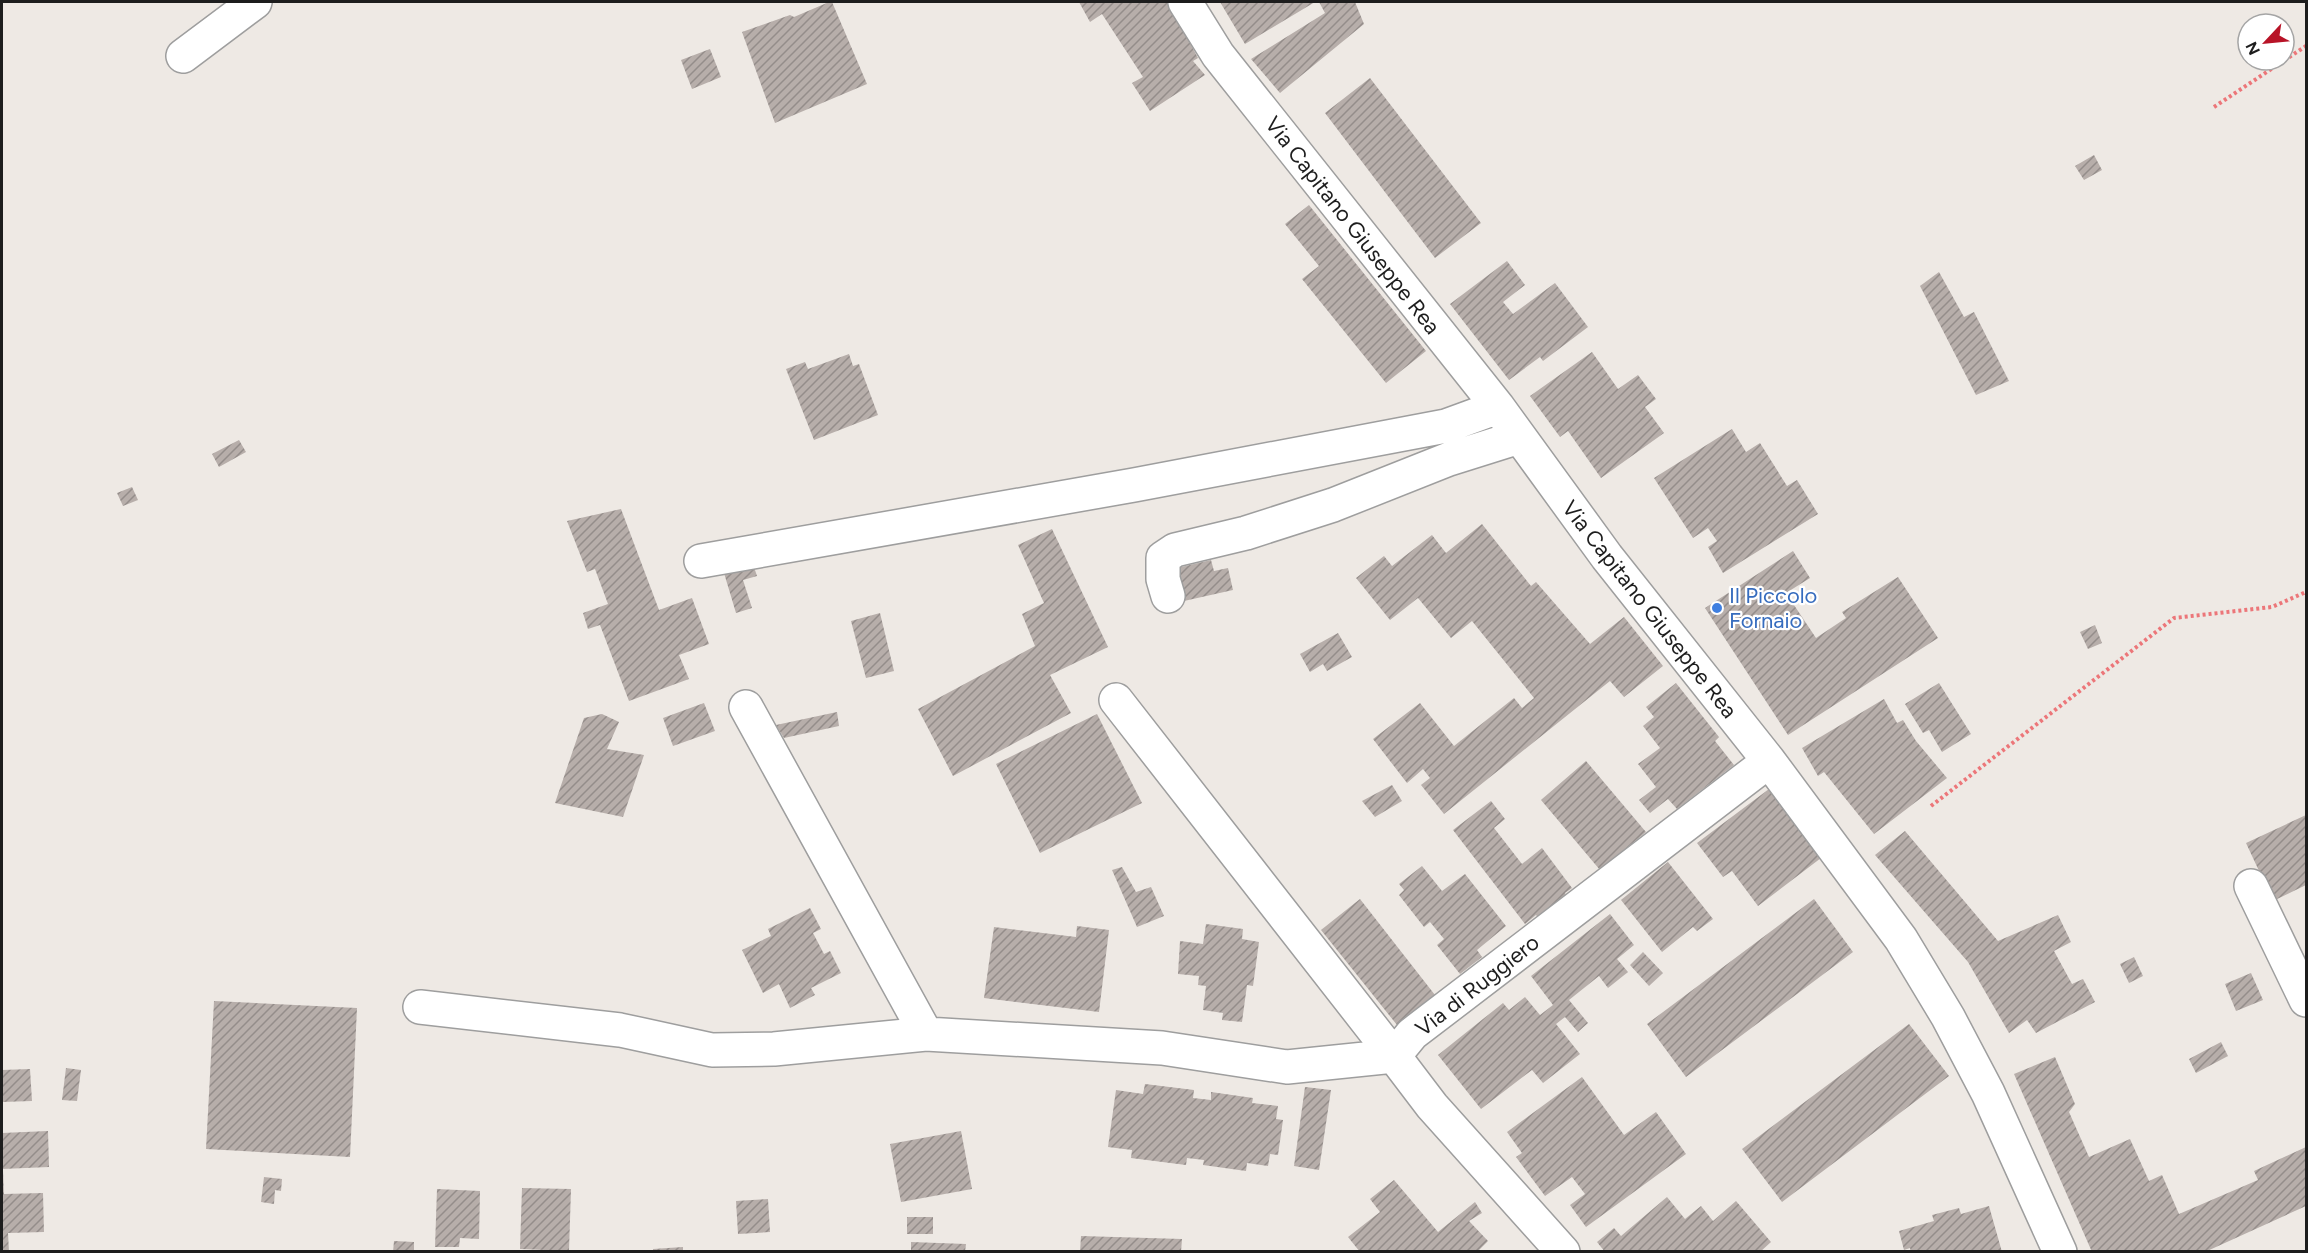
<svg xmlns="http://www.w3.org/2000/svg" width="2308" height="1253" font-family="Figtree,sans-serif">
<style>
.building{fill:url(#building-hatch)}
.lines{fill:none;stroke-linecap:round;stroke-linejoin:round}
.minor-casing{stroke:#9e9e9e;stroke-width:36}
.path{stroke:#ec7679;stroke-width:4;stroke-dasharray:3 3;stroke-linecap:butt}
.minor{stroke:#fff;stroke-width:33}
.shop-dot{fill:#3f7fe0;stroke:#fff;stroke-width:2}
.labels{text-anchor:middle;stroke-width:4.5;stroke-linejoin:round;paint-order:stroke}
.street-label{font-size:22px;fill:#1d1d1d;stroke:#fff}
.shop-label{font-size:22px;fill:#366cbe;stroke:#fff;text-anchor:start}
</style>
<defs>
<pattern id="building-hatch" width="6" height="6" patternUnits="userSpaceOnUse" patternTransform="scale(1.5)"><rect width="6" height="6" fill="#b7aeaa"/><path d="M-1 1l2-2M0 6l6-6M5 7l2-2" fill="none" stroke="#948d8a"/></pattern>
</defs>
<rect width="100%" height="100%" fill="#eee9e4"/>
<path class="building" d="M829 2H832L867 84 775 123 742 32 790 15 794 17Z
M1079 2H1168L1198 58 1193 61 1205 75 1150 111 1132 83 1143 77 1102 14 1090 22Z
M1220 2H1315L1245 44Z
M1319 2H1355L1364 24 1280 93 1251 59 1325 13Z
M710 49 721 77 692 89 681 60Z
M1370 78 1481 223 1435 258 1325 113Z
M2094 155 2102 170 2084 180 2075 166Z
M1309 205 1426 351 1386 383 1302 279 1319 266 1285 224Z
M1507 261 1525 285 1503 302 1513 314 1555 283 1588 327 1543 361 1540 357 1509 380 1450 304Z
M1939 272 1964 317 1974 312 2009 381 1976 395 1920 286Z
M1592 352 1618 389 1638 375 1656 399 1645 407 1664 433 1601 478 1568 431 1560 437 1530 396Z
M849 354 853 366 859 364 878 415 814 440 786 369 805 362 808 369Z
M1732 429 1746 452 1760 443 1787 486 1797 480 1818 514 1723 573 1708 547 1717 541 1708 528 1693 538 1654 478Z
M239 440 246 452 219 467 212 454Z
M132 487 138 500 123 506 117 493Z
M621 509 659 610 692 598 709 644 679 655 689 679 629 701 600 625 588 629 583 613 608 604 595 569 587 572 567 521Z
M1482 524 1531 586 1536 582 1590 644 1624 617 1663 666 1624 697 1610 681 1444 814 1421 785 1430 778 1423 769 1407 783 1373 739 1420 703 1454 746 1514 698 1522 708 1534 698 1472 621 1451 638 1418 598 1390 620 1356 578 1384 556 1392 566 1432 535 1446 553Z
M1052 529 1108 647 1050 675 1071 713 953 776 918 709 1035 646 1022 614 1044 603 1018 545Z
M1793 551 1810 578 1786 593 1816 638 1846 618 1842 612 1898 577 1938 638 1788 735 1705 608Z
M1211 560 1214 571 1228 568 1233 590 1184 601 1177 568Z
M753 564 757 576 743 580 752 608 736 613 724 573Z
M880 613 894 671 866 678 851 621Z
M2095 625 2102 643 2088 649 2080 632Z
M1338 633 1352 657 1327 671 1323 664 1310 672 1300 654Z
M1676 683 1719 737 1715 741 1734 765 1677 809 1668 799 1650 813 1639 800 1656 787 1638 764 1660 748 1643 726 1654 717 1646 707Z
M1939 683 1971 734 1942 752 1929 730 1923 733 1905 704Z
M1884 699 1897 723 1903 720 1916 741 1947 778 1874 834 1824 772 1818 776 1802 748Z
M704 703 715 731 673 746 663 718Z
M837 712 839 726 784 738 776 725Z
M602 714 619 722 607 749 644 755 623 817 555 803 584 718Z
M1097 714 1142 803 1040 853 996 764Z
M1586 761 1646 832 1600 870 1541 800Z
M1392 785 1402 801 1375 817 1362 801Z
M1769 789 1821 858 1758 906 1732 871 1723 877 1697 843Z
M1491 801 1505 819 1494 828 1522 864 1542 848 1572 888 1565 893 1569 900 1541 921 1536 915 1525 924 1453 830Z
M2306 815V885L2273 901 2246 843Z
M1905 831 1998 941 2058 915 2071 942 2054 951 2072 984 2083 979 2095 1002 2036 1033 2027 1020 2009 1033 1968 962 1875 855Z
M1668 862 1713 919 1697 931 1693 927 1662 952 1621 900Z
M1422 866 1442 891 1465 874 1506 926 1477 950 1482 957 1460 974 1437 945 1444 939 1430 922 1424 927 1399 895 1404 890 1399 884Z
M1122 867 1136 892 1151 887 1164 916 1137 927 1112 870Z
M1360 899 1435 995 1397 1025 1321 930Z
M1814 899 1853 952 1686 1077 1647 1024Z
M810 908 821 929 813 933 824 954 830 951 841 973 811 988 815 995 790 1008 779 984 763 993 742 950 771 936 768 929Z
M1610 914 1634 945 1617 959 1628 972 1608 988 1599 976 1569 1000 1588 1023 1578 1032 1565 1017 1556 1024 1580 1054 1543 1083 1532 1070 1481 1109 1438 1055 1503 1003 1509 1010 1525 997 1540 1015 1553 1005 1531 976Z
M1206 924 1243 929 1242 939 1259 942 1253 986 1247 985 1242 1022 1222 1020 1223 1013 1203 1010 1206 986 1198 985 1199 976 1178 974 1180 941 1203 944Z
M1077 926 1109 930 1099 1012 984 998 994 927 1076 937Z
M1643 952 1663 973 1649 986 1630 965Z
M2134 957 2143 976 2129 983 2120 964Z
M2251 973 2263 1000 2236 1011 2225 984Z
M214 1001 357 1008 350 1157 206 1149Z
M1909 1024 1949 1076 1782 1202 1742 1149Z
M2221 1042 2228 1056 2196 1073 2189 1059Z
M2055 1057 2075 1104 2069 1112 2089 1157 2130 1139 2149 1181 2162 1175 2179 1214 2258 1180 2254 1171 2306 1147V1206L2205 1252H2092L2014 1074Z
M66 1068 81 1070 77 1101 62 1100Z
M30 1069 32 1101 2 1102V1070Z
M1582 1077 1624 1135 1656 1112 1686 1154 1586 1227 1570 1205 1585 1194 1572 1177 1545 1196 1516 1157 1522 1153 1507 1132Z
M1145 1084 1194 1090 1193 1098 1211 1100V1092L1253 1098 1252 1103 1278 1106 1276 1119 1283 1120 1278 1155 1270 1154 1268 1166 1247 1163 1246 1171 1203 1165 1204 1160 1187 1158 1186 1165 1131 1158 1132 1150 1108 1147 1116 1090 1143 1094Z
M1305 1087 1331 1090 1319 1170 1294 1166Z
M48 1131 49 1167 2 1169V1133Z
M961 1131 972 1189 901 1202 890 1144Z
M2 1170H3L4 1194 43 1193 44 1232 8 1233 9 1252H2Z
M264 1177 282 1179 281 1191 275 1190 274 1204 261 1202Z
M1394 1180 1438 1232 1475 1202 1482 1213 1469 1221 1488 1241 1477 1252H1360L1348 1237 1380 1212 1370 1199Z
M522 1188 571 1189 569 1251 520 1249Z
M437 1189 480 1191 479 1239 460 1238 459 1247H435Z
M1667 1197 1685 1219 1701 1206 1713 1221 1736 1201 1771 1242 1760 1252H1605L1597 1242 1614 1228 1621 1236Z
M768 1199 770 1232 738 1234 736 1201Z
M1989 1206 2002 1252H1911L1910 1248 1904 1250 1899 1231 1934 1221 1932 1215 1959 1208 1961 1214Z
M907 1217H933V1234H907Z
M1081 1236 1182 1239 1181 1252H1080Z
M394 1241 414 1242V1252H393Z
M911 1242 966 1244 965 1252H911Z
M683 1247V1252H653V1249Z"/>
<g class="lines">
<g class="minor-casing">
<path id="minor" d="M1185 2 1218 55 1498 407 1607 557 1769 761 1901 939 1948 1017 1988 1093 2060 1252
M183 56 255 2
M701 561 1134 485 1446 426 1498 407
M1168 596 1163 579V558L1175 550 1246 533 1333 505 1449 459 1519 437
M1116 700 1394 1056
M746 707 926 1034
M2251 886 2306 1000
M420 1007 620 1030 712 1050 774 1049 926 1034 1162 1048 1287 1067 1394 1056
M1563 1252 1432 1106 1394 1056 1412 1034 1769 761"/>
</g>
<path class="path" d="M2214 107 2306 46
M1931 806 2174 618 2272 607 2306 592"/>
<use href="#minor" class="minor"/>
</g>
<circle class="shop-dot" cx="1717" cy="608" r="6"/>
<g class="labels">
<g class="street-label">
<text transform="translate(1353 225) rotate(52)" y="8">Via Capitano Giuseppe Rea</text>
<text transform="translate(1650 609) rotate(52)" y="8">Via Capitano Giuseppe Rea</text>
<text transform="translate(1477 985) rotate(-38)" y="8">Via di Ruggiero</text>
</g>
<g class="shop-label">
<text x="1729" y="603">Il Piccolo<tspan x="1729" dy="25">Fornaio</tspan></text>
</g>
</g>
<rect width="2308" height="1253" fill="none" stroke="#1d1d1d" stroke-width="6"/>
<g transform="translate(2266 42) rotate(244)"><circle r="28" fill="#ffffff" stroke="#a5a5a5" stroke-width="1.5"/>
<path d="M0-4.5L10 22L0 15L-10 22Z" fill="#b81327"/>
<text y="-9" font-size="16" font-weight="bold" text-anchor="middle" fill="#1d1d1d">N</text>
</g>
</svg>
